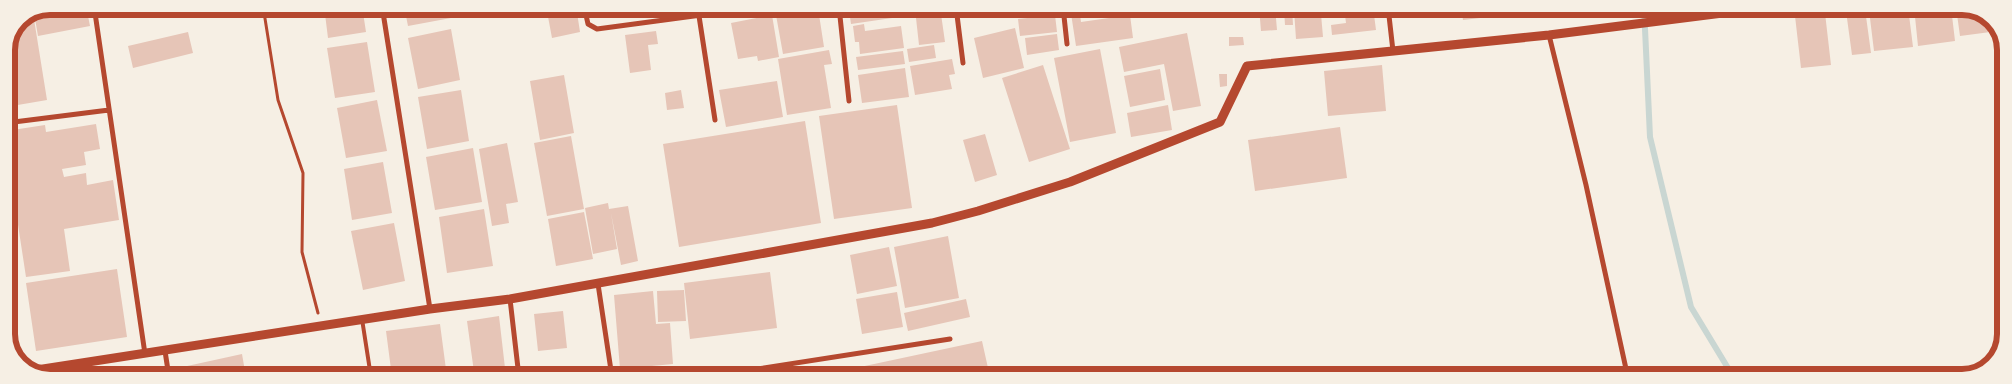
<svg xmlns="http://www.w3.org/2000/svg" width="2012" height="384" font-family="Roboto,sans-serif">
<style>
.lines{fill:none;stroke-linecap:round;stroke-linejoin:round}
.stream{stroke:#c9d6d2;stroke-width:6}
.building{fill:#e6c5b7}
.path{stroke:#b5482f;stroke-width:3}
.service{stroke:#b5482f;stroke-width:4}
.minor{stroke:#b5482f;stroke-width:5}
.tertiary{stroke:#b5482f;stroke-width:9}
.rim{fill:none;stroke:#b5482f;stroke-width:6}
</style>
<rect width="100%" height="100%" fill="#f6efe4"/>
<g class="lines">
<path class="stream" d="M1644 7 1650 137 1691 307 1734 378"/>
</g>
<path class="building" d="M50 6H86L90 26 38 36 34 13Z
M137 6H181V7L139 16Z
M324 6H362L366 32 328 38Z
M404 6H448L451 18 408 26Z
M546 6H576L580 32 552 38Z
M860 7H897L899 17 851 24 850 17 862 15Z
M928 7H940L945 42 919 45 915 9Z
M1015 7H1056L1057 13 1016 17Z
M1070 7H1079L1081 22 1130 15 1133 38 1076 46Z
M1086 7H1100L1101 12 1087 15Z
M1103 7H1133V8L1104 13Z
M1259 7H1275L1277 30 1261 31Z
M1277 7H1292L1293 25H1285L1284 10H1277Z
M1344 7H1373L1376 30 1332 35 1331 25 1346 23Z
M1461 7H1567V8L1463 20Z
M1890 7H1908L1913 47 1874 51 1869 10Z
M1914 7H1951L1955 41 1918 46Z
M1956 7H1970L1995 21 1998 31 1960 36Z
M818 8 824 47 783 54 776 15Z
M1306 9 1307 15 1321 14 1323 37 1296 39 1294 10Z
M1865 9 1871 53 1852 55 1846 11Z
M33 13 47 100 6 107V50L19 19Z
M1825 13 1831 65 1801 68 1795 16Z
M772 15 779 57 758 61 757 56 738 59 731 23Z
M1055 15 1057 32 1020 36 1018 19Z
M864 24 865 31 901 26 904 48 860 54 859 42H855L853 26Z
M1015 28 1024 68 983 78 974 38Z
M451 29 460 80 418 89 408 38Z
M656 31 658 44 648 45 651 70 630 73 625 35Z
M188 32 193 53 133 68 128 46Z
M1187 33 1201 106 1173 111 1164 64 1124 72 1119 47Z
M1057 34 1059 50 1027 55 1025 38Z
M1229 37H1243L1244 45 1229 46Z
M367 42 375 92 335 98 327 48Z
M934 45 936 58 909 62 907 49Z
M1100 49 1116 133 1070 142 1054 58Z
M829 50 832 64 824 65 831 108 787 115 778 59Z
M903 51 905 64 858 70 856 57Z
M952 59 955 74 949 75 952 89 915 95 910 66Z
M1043 65 1070 149 1029 162 1002 78Z
M1382 65 1386 111 1328 116 1324 71Z
M905 68 909 97 862 103 858 75Z
M1160 69 1165 100 1130 107 1124 76Z
M1219 74H1227V86L1220 87Z
M564 75 574 133 540 140 530 81Z
M777 81 783 117 726 127 719 90Z
M461 90 469 141 427 149 418 97Z
M681 90 684 108 667 110 665 93Z
M377 100 387 151 346 158 337 108Z
M897 105 912 208 834 219 819 116Z
M1168 105 1172 130 1131 137 1127 113Z
M805 121 821 223 679 247 663 144Z
M96 124 100 149 84 152 86 165 62 169 64 177 86 173 87 185 113 180 119 220 64 229 70 271 26 277 6 146V131L45 125 46 132Z
M1340 127 1347 178 1255 191 1248 140Z
M985 134 997 175 975 182 963 140Z
M571 136 584 209 547 216 534 143Z
M507 143 518 202 506 204 509 223 492 226 479 149Z
M473 148 482 202 435 210 426 157Z
M383 162 392 213 352 220 344 169Z
M608 203 609 209 628 206 638 261 621 265 611 213 617 249 593 254 585 208Z
M484 209 493 266 447 273 439 217Z
M584 212 593 259 556 266 548 219Z
M394 223 405 281 363 290 351 231Z
M948 236 959 298 905 308 894 247Z
M889 247 897 286 857 294 850 255Z
M117 269 127 337 36 351 26 283Z
M770 272 777 328 690 339 684 283Z
M684 290 686 321 658 322 657 291Z
M653 291 656 324 670 323 673 364 620 369 614 295Z
M897 292 903 327 862 334 856 299Z
M966 299 970 317 908 331 904 313Z
M563 311 567 348 538 351 534 314Z
M499 316 505 368 474 372 467 321Z
M440 324 447 377H392L386 331Z
M982 341 990 377H862L860 367Z
M242 354 246 377H180L178 368Z
M588 366 590 377H532V375Z
M853 366 855 377H791V376Z"/>
<g class="lines">
<path class="path" d="M263 6 278 100 303 173 302 252 318 313"/>
<path class="service" d="M362 319 371 377"/>
<path class="minor" d="M94 6 145 354
M382 6 430 309
M584 6 588 24 597 29 761 7
M704 7 706 15
M839 7 849 101
M956 7 963 63
M1063 7 1067 44
M1388 7 1393 51
M699 16 715 120
M1549 35 1586 185 1628 378
M6 123 109 110
M598 284 612 377
M510 299 519 377
M7 306 14 353
M165 351 169 377
M706 377 950 339"/>
<path class="tertiary" d="M30 371 430 309 510 299 932 223 978 211 1070 182 1220 122 1247 66 1549 35 1770 7"/>
</g>
<path d="M0 0H2012V384H0ZM50 15H1962A35 35 0 0 1 1997 50V334A35 35 0 0 1 1962 369H50A35 35 0 0 1 15 334V50A35 35 0 0 1 50 15Z" fill="#f6efe4" fill-rule="evenodd"/>
<path class="rim" d="M50 15H1962A35 35 0 0 1 1997 50V334A35 35 0 0 1 1962 369H50A35 35 0 0 1 15 334V50A35 35 0 0 1 50 15Z"/>
</svg>
